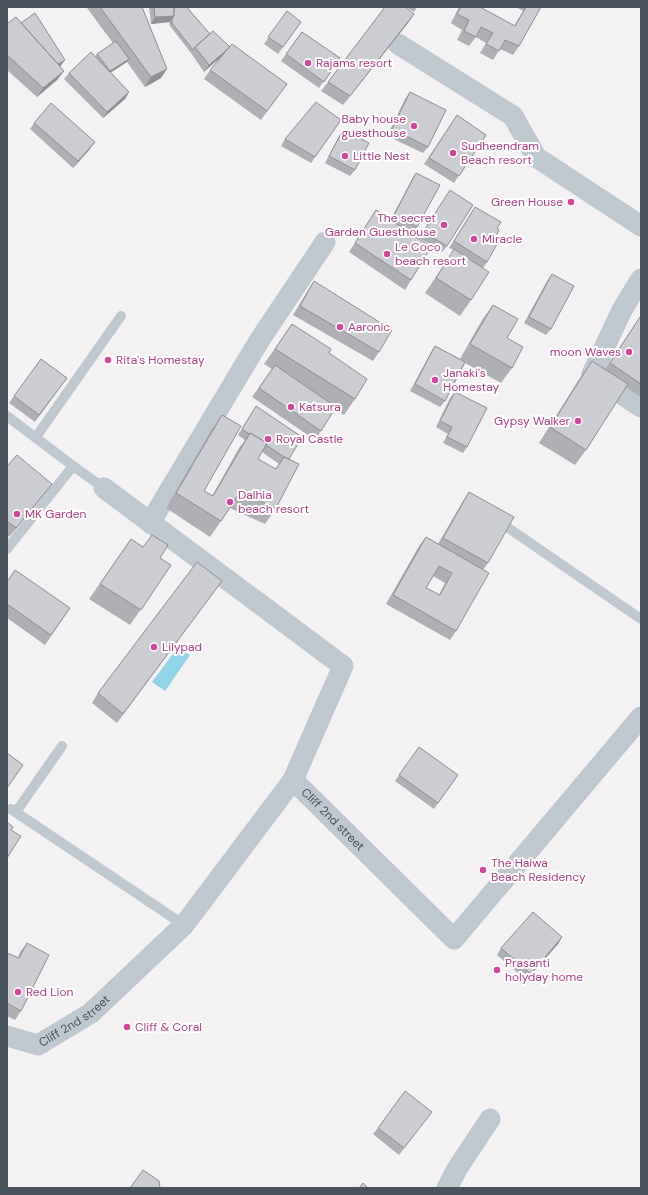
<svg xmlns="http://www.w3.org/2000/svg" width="648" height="1195" font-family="'DM Sans',sans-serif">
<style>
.water{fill:#90d4e9}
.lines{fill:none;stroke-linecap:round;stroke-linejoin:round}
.lane{stroke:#bfc7cf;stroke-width:10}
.street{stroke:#bfc7cf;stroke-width:21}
.wall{fill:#afb0b5;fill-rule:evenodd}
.shaded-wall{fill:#8e9094}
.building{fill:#cbcdd3;stroke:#8e9094;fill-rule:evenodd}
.hotel-dot{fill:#d1479c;stroke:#fff;stroke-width:1.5}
.labels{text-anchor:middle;stroke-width:4;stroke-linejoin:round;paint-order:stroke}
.hotel-label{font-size:12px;fill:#b23c85;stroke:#fff;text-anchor:start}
.street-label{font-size:12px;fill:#49535e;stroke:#fff}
</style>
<rect width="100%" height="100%" fill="#f3f1f1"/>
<path class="water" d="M178 647 190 655 165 691 152 682Z"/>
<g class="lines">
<path class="lane" d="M7 416 73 466 104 488
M36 437 121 316
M507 527 641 619
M7 549 73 466
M11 809 184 925
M16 812 62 746"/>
<g class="street">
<path d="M398 44 513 116 536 157 641 226"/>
<path d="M641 279 622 310 592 374 641 407"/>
<path d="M150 523 259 341 325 242"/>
<path id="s1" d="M293 780 454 939 641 717"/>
<path id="s2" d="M7 1036 38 1045 91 1013 184 925 293 780 343 666 104 488"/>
<path d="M447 1188 457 1169 490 1119"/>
</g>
</g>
<path class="wall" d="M88 7H142L161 78 145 87 127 62 110 73 129 92 125 99 103 118 64 79 69 73 95 57 97 54 113 43 87 8Z
M149 7H187L190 11 210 34 287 84 261 120 204 79 210 70 221 57 204 72 191 53 170 26 169 22 151 24Z
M406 7H417L414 12Z
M459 7H480L514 26 523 11 516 7H541L519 46 513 55 500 49 493 60 480 53 486 43 476 37 469 46 457 40 462 30 451 23Z
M287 11 301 22 278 54 264 44Z
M414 14 408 23 343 105 321 91 328 82Z
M7 24 60 67 64 71 57 80 37 97 7 70Z
M302 32 340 58 319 88 281 61Z
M410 92 428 147 423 153 387 136 405 99Z
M457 115 486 135 454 183 424 164Z
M341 120 311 163 281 146 285 139Z
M34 123 90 149 73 168 30 129Z
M343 130 355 170 350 176 325 163 339 136Z
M416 173 417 227 412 234 408 231 411 280 405 290 349 252 376 210 391 219 412 179Z
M446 197 447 246 442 252 419 238Z
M475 207 497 228 496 236 487 262 483 268 471 300 460 316 425 293 444 265 454 250 449 248Z
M552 274 551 329 546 335 524 323 547 281Z
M314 281 379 352 373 361 293 315 308 290Z
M493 305 507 338 512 368 501 383 465 363 445 401 440 407 410 391 431 352 435 346 460 359 482 320Z
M640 317 641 318V397L626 387 586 450 575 465 539 443 581 376 592 361 605 369Z
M292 324 329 353 355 399 344 415 335 409 315 440 252 397 272 369 264 364Z
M41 359 67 378 35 422 9 403Z
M455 392 467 447 463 453 443 443 448 434 436 427 450 398Z
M256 406 289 459 276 508 265 524 230 508 210 537 166 508 211 430 222 415 204 491 212 496 239 448 245 440 238 435ZM262 452 279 464 275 469 258 459Z
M7 466 52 484 45 493 9 537 7 535Z
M469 492 488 563 483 570 456 631 450 640 386 604 419 546 426 537 438 544 463 501ZM433 576 445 583 439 595 426 588Z
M131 539 171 565 130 625 89 599Z
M222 581 117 723 92 703 98 693Z
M7 582 70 608 45 645 7 618Z
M419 747 458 775 434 809 395 781Z
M562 937 558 944 526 980 497 955 501 948Z
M27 943 21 1011 15 1020 7 1016V953L18 958 20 952Z
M427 1118 399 1155 373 1134 378 1128Z"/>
<path class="shaded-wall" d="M414 14 408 23 343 105 350 96Z
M174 16 170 22 151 24 155 17Z
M230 47 225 53 204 72 209 65Z
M129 59 127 62 107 75 110 71Z
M65 60 60 67 55 66Z
M167 69 161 78 145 87 151 77Z
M64 71 57 80 37 97 43 88Z
M129 92 125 99 103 118 107 112Z
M95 142 90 149 73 168 78 161Z
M52 484 45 493 9 537 16 528Z
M562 937 558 944 526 980 531 974Z"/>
<path class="building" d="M100 7H142L167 69 151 77Z
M154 7H174V16L155 17Z
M174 7H187L190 11 210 34 195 47 193 50 172 23V19L174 16Z
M385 7H405L414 14 350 96 328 82Z
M461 7H480L515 26 526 7H541L519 46 505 40 499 51 486 44 493 33 481 27 476 37 464 31 469 20 457 14Z
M287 11 301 22 283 47 268 37Z
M35 13 65 60 58 64 21 23Z
M16 17 64 71 43 88 7 55V24Z
M213 31 230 47 209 65 195 47Z
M302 32 340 58 324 82 286 54Z
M116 41 129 59 110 71 97 54Z
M232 44 287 84 267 111 210 70Z
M91 52 129 92 107 112 69 73Z
M410 92 446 110 428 147 392 129Z
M316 102 341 120 315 157 285 139Z
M51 103 95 142 78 161 34 123Z
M457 115 486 135 459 176 429 158Z
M343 130 369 143 355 170 329 156Z
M416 173 440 185 417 227 394 215Z
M450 190 473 205 447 246 423 232Z
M475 207 501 222 497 228 499 230 496 236 500 239 487 262 454 241Z
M376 210 431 247 411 280 355 243Z
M454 249 489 272 471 300 436 278Z
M552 274 574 286 551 329 529 317Z
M314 281 392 330 379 352 300 306Z
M493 305 518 319 507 338 523 347 512 368 470 344Z
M640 317 641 318V384L610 363Z
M292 324 331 349 329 353 367 379 355 399 275 349Z
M435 346 465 362 445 401 415 384Z
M41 359 67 378 39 415 14 396Z
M592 361 628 384 586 450 550 427Z
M275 365 336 407 321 431 259 388Z
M455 392 487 408 467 447 447 437 452 427 440 421Z
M256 406 302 437 289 459 284 457 266 445 267 443 250 433 249 434 242 429Z
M222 415 241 426 204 491 213 496 250 433 267 443 258 459 276 469 284 457 299 464 276 508 240 492 221 521 176 493Z
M17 455 52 484 16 528 7 521V466Z
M469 492 514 517 488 563 443 538Z
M152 535 168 545 160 558 171 565 141 610 100 584 131 539 143 547Z
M426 537 489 573 456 631 393 595ZM439 566 452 573 440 595 426 588Z
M197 562 222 581 123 714 98 693Z
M15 570 70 608 51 635 7 604V582Z
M419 747 458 775 438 803 399 775Z
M7 753 23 765 7 788Z
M7 822 13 827 11 830 21 836 7 858Z
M533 912 562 937 531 974 501 948Z
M27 943 49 955 21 1011 7 1003V953L19 958Z
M405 1091 432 1112 404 1148 378 1128Z
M143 1170 159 1181 160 1188H130Z
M363 1183 368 1188H359Z"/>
<g class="hotel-dot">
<circle cx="308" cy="63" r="4"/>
<circle cx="414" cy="126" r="4"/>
<circle cx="453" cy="153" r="4"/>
<circle cx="345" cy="156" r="4"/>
<circle cx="571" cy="202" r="4"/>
<circle cx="444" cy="225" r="4"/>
<circle cx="474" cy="239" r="4"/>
<circle cx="387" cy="254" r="4"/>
<circle cx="340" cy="327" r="4"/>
<circle cx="629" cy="352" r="4"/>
<circle cx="108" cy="360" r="4"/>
<circle cx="435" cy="380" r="4"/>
<circle cx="291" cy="407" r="4"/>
<circle cx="578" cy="421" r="4"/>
<circle cx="268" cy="439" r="4"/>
<circle cx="230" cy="502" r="4"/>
<circle cx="17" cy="514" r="4"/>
<circle cx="154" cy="647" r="4"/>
<circle cx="483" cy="870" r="4"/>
<circle cx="497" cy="970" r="4"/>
<circle cx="18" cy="992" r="4"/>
<circle cx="127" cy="1027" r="4"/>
</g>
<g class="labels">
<g class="hotel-label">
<text x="316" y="67">Rajams resort</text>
<text x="406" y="123" text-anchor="end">Baby house<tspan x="406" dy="14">guesthouse</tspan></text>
<text x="461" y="150">Sudheendram<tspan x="461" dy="14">Beach resort</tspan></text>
<text x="353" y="160">Little Nest</text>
<text x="563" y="206" text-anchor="end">Green House</text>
<text x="436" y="222" text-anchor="end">The secret<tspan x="436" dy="14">Garden Guesthouse</tspan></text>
<text x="482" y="243">Miracle</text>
<text x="395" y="251">Le Coco<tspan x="395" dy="14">beach resort</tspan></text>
<text x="348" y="331">Aaronic</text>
<text x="621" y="356" text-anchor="end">moon Waves</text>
<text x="116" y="364">Rita's Homestay</text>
<text x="443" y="377">Janaki's<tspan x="443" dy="14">Homestay</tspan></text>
<text x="299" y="411">Katsura</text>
<text x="570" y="425" text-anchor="end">Gypsy Walker</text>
<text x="276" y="443">Royal Castle</text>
<text x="238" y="499">Dalhia<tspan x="238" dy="14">beach resort</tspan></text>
<text x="25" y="518">MK Garden</text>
<text x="162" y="651">Lilypad</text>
<text x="491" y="867">The Haiwa<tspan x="491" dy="14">Beach Residency</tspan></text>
<text x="505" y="967">Prasanti<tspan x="505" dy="14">holyday home</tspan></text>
<text x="26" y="996">Red Lion</text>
<text x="135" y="1031">Cliff &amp; Coral</text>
</g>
<g class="street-label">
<text dy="4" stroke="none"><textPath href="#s1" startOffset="56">Cliff 2nd street</textPath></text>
<text dy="4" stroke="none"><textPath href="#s2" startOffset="76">Cliff 2nd street</textPath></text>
</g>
</g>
<rect width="648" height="1195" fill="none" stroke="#49535e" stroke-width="16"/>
</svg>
